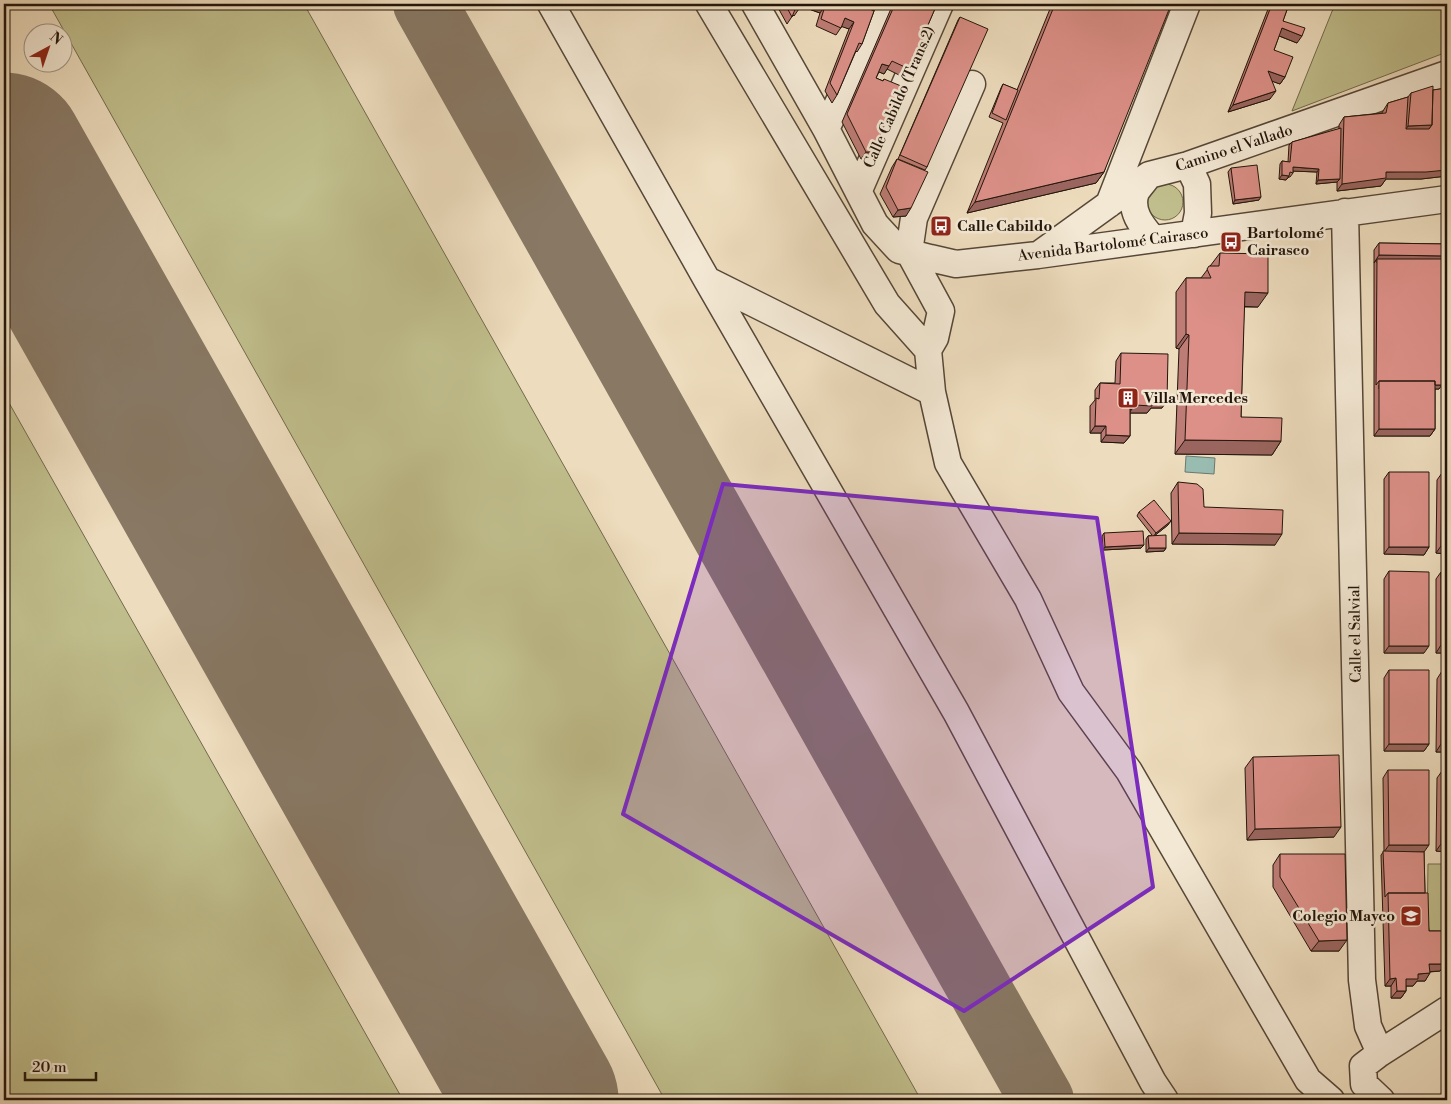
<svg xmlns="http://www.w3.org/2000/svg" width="1451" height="1104" font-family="'Libre Bodoni',serif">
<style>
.green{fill:#c0be8c;stroke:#726a4c}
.water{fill:#99bcb1;stroke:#6a796f}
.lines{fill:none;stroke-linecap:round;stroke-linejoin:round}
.taxiway{stroke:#887864;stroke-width:64}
.runway{stroke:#887864;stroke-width:161}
.minor-casing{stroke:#564738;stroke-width:29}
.minor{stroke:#f3e8d4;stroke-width:26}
.wall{fill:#bd7c75;stroke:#23150b}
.shaded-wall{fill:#9a655f;stroke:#23150b}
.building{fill:#dc9088;stroke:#23150b}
.marked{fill:#7b2cbf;fill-opacity:0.2;stroke:#7b2cbf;stroke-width:4;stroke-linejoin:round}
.labels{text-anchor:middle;stroke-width:5;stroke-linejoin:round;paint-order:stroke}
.street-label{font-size:15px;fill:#23150b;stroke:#f3e8d4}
.poi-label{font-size:15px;font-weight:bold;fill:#23150b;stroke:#f3e8d4;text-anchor:start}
</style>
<rect width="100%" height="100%" fill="#eddcbd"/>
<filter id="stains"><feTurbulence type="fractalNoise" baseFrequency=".004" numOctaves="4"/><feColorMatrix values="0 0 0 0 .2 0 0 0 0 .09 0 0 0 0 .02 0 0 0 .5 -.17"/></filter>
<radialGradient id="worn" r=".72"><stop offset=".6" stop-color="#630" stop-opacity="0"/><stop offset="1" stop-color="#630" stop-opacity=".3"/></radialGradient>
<path class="green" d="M49 4H304L921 1100H665Z
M1335 4H1447V52L1292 111Z
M1147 202a18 18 0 1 1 36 0a18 18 0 1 1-36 0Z
M4 394 403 1100H4Z
M1428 864H1447V936H1427Z"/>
<path class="water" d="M1186 456 1215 458 1214 474 1185 472Z"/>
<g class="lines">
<path class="taxiway" d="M425 4 1042 1100"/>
<path class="runway" d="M4 153 538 1100"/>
<g class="minor-casing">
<path id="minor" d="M551 4 707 280 956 712 1153 1082 1165 1100
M709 4 887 304 928 350 932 392
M755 4 826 129 875 224 899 250 930 258 956 264 1038 255 1447 199
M826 129 885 4
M1188 165 1197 184 1198 213 1194 234
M1148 176C1145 181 1139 187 1136 192 1129 211 1142 226 1153 239
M859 190 940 4
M1109 204 1187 4
M1345 212 1362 980 1368 1026 1380 1053
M1041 253 1149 175 1188 165 1447 74
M707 280 932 392 948 463 1028 599 1071 692 1129 771 1308 1080 1331 1100
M928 350 935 338 941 311 909 252 914 218 972 84
M1381 1100 1364 1084 1363 1066 1380 1053 1447 1010"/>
</g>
<use href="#minor" class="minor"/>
</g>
<path class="wall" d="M776 4H878L874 11 862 44 857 52 856 51 837 95 832 103 825 91 849 29 842 26 836 35 816 26 820 13 801 6 794 16 793 15 787 24Z
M893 4H937L909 69 903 77 887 69 884 74 879 72 876 78 883 81 884 79 867 159H861L842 122Z
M1052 4H1162L1104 172 1096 183 967 213 1003 123 989 117 1001 88 1003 84 1017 90Z
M1270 4H1289L1283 21 1297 43 1279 36 1274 50 1285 77 1280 84 1272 81 1270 99 1228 112Z
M960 17 927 167 925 170 898 159 958 20Z
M1447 88V176L1421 179H1386L1381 186 1337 191V182L1316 184 1317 172 1293 171V173L1290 177H1289L1286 180 1279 179 1280 164 1282 161 1288 162 1289 145 1292 142 1339 129V125L1344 117 1382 113 1383 111 1388 103 1408 97 1411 93Z
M897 159 906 216 893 217 880 194 892 167Z
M1231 168 1259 200 1233 204 1228 172Z
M1379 243 1447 244V259L1445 263H1442L1439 389H1435V429L1430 436H1374V250Z
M1220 253 1258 307H1244L1241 417 1281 441 1272 455 1175 454 1179 349 1176 348V292L1186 278H1201Z
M1121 353 1162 408H1151L1147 413H1130V436L1124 443 1101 442V433H1090V406L1095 400V390L1100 383H1115L1116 361Z
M1447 402V454H1446Z
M1389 472 1429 547 1424 555 1384 554V479Z
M1442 473H1447V554L1436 553 1437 480Z
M1178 482 1204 507 1275 545 1172 544 1171 493Z
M1139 512 1168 525 1155 535 1166 548 1164 551 1146 552V539L1148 536 1152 535 1137 516Z
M1104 533 1141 548 1103 550 1102 536Z
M1389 571 1424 653H1384V579Z
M1441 572 1447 653H1436V579Z
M1389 670 1429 744 1424 751H1384V678Z
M1442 671 1447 752H1436L1437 679Z
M1253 757 1334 837 1247 840 1245 768Z
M1388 770 1424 852 1425 893 1429 931H1447V960H1445L1440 971 1430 972 1425 981H1417L1413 986H1406V991L1401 998H1391V986H1385L1381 855 1384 851 1383 778Z
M1442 771H1447V852L1436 851 1437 778Z
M1280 854 1339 951H1311L1273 887V865Z"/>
<path class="shaded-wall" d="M799 4H819L825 6 820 13 798 5Z
M845 18 854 22 849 29 840 26Z
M1282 28 1302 36 1297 43 1277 35Z
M882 64 889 66 884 74 877 71Z
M1268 71 1285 77 1280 84 1263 78Z
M1276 91 1270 99 1228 112 1233 105Z
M1432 125 1424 136 1401 137 1408 126Z
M866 152H873L867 159H861Z
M1293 167 1319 169 1317 172 1291 171Z
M1447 170V176L1421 179H1386L1381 186 1337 191 1342 184 1386 172Z
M1104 172 1096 183 967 213 975 202Z
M1282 175 1289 176 1286 180 1279 179Z
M1340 179 1337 182 1316 184 1318 180Z
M1261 197 1259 200 1233 204 1235 200Z
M911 208 906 216 893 217 898 210Z
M1379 255 1447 256V259L1445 263H1377V259L1374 263Z
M1245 292 1268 293 1258 307 1235 306Z
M1186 334 1189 335 1179 349 1176 348Z
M1379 385H1442L1439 389H1379Z
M1153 400 1167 401 1162 408H1151L1147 413H1129L1135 405Z
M1130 403H1135L1130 410Z
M1095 426H1106L1101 433H1090Z
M1379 429H1435L1430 436H1374Z
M1106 435 1130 436 1124 443 1101 442Z
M1185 440 1281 441 1272 455 1175 454Z
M1171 521 1168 525 1153 537 1156 533Z
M1179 533 1282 534 1275 545 1172 544Z
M1144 545 1141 548 1103 550 1105 547Z
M1441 546H1447V554L1436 553Z
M1389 547H1429L1424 555 1384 554Z
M1149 548H1166L1164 551 1146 552Z
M1441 645H1447V653H1436Z
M1389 646H1429L1424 653H1384Z
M1389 744H1429L1424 751H1384Z
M1441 744H1447V752H1436Z
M1341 827 1334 837 1247 840 1255 829Z
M1441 844H1447V852L1436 851Z
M1389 845H1429L1424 852H1384Z
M1347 940 1339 951H1311L1319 941Z
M1445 952H1447V960H1440Z
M1429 964H1445L1440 971 1424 972Z
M1430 973 1425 981H1417L1413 986H1401L1406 979 1418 974Z
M1396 978 1391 986H1385L1390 979Z
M1397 991H1406L1401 998H1391Z"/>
<path class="building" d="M785 4H801L799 9 796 7 792 17Z
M819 4H859L874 11 862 44 859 43 837 95 830 83 854 22 845 18 841 28 821 19 825 6Z
M869 4H878L877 7Z
M895 4H937L909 69 892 61 889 66 882 64 876 78 883 81 884 79 901 86 873 152H866L847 114Z
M1055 4H1162L1170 7 1104 172 975 202Z
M1272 4H1289L1283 21 1305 28 1302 36 1282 28 1274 50 1293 57 1285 77 1268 71 1276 91 1233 105Z
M960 17 988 29 927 167 900 155Z
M1003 84 1018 90 1006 120 992 113Z
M1433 86 1432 125 1408 126 1411 93Z
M1447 88V94L1443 99 1445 120H1447V170L1426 172H1386V178L1342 184 1344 117 1386 113 1388 103 1408 97 1406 129H1429L1432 125 1433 90Z
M1341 128 1340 179 1318 180 1319 169 1293 167V173L1290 172 1289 176 1282 175V161L1290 162 1292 142Z
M897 159 928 172 911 208 898 210 886 187Z
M1257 165 1261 197 1235 200 1231 168Z
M1379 243 1447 244V256L1379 255Z
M1220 253 1268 254V293L1245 292 1241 417 1282 418 1281 441 1185 440 1189 335 1186 334V278H1211L1207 269 1209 266H1219Z
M1377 259H1442V385H1435V381H1379L1376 385Z
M1121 353 1168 354 1167 401 1153 400 1152 406 1135 405V403H1130V436L1106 435V426H1095L1096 398 1099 399 1100 383 1120 384Z
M1379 381H1435V429H1379Z
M1389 472H1429V547H1389Z
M1442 473H1447V546H1441Z
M1178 482 1197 484 1203 489 1204 507 1283 510 1282 534 1179 533Z
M1154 500 1171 521 1156 533 1139 512Z
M1143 531 1144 545 1105 547 1104 533Z
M1166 535V548H1149L1148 536Z
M1389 571 1429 572V646H1389Z
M1441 572H1447V645H1441Z
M1389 670H1429V744H1389Z
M1442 671 1447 672V744H1441Z
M1339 755 1341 827 1255 829 1253 757Z
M1388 770H1429V845H1389Z
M1442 771H1447V844H1441Z
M1383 851 1424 852 1425 893H1388L1385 897Z
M1280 854H1345L1347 940 1319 941 1280 877Z
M1388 893H1428L1429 931H1447V952H1445V964H1429L1430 973 1418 974V979H1406V991H1397L1396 978 1390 979Z"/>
<path class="marked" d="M723 484 1097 518 1153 887 964 1011 623 814Z"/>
<defs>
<g id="bus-square" transform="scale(1.125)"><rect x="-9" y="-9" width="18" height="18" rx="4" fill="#8f2418" stroke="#f3e8d4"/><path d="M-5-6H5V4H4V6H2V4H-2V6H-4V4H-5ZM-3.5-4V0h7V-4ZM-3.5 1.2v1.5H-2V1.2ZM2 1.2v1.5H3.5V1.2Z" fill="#fff"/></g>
<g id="building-square" transform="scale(1.125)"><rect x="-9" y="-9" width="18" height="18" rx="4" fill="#8f2418" stroke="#f3e8d4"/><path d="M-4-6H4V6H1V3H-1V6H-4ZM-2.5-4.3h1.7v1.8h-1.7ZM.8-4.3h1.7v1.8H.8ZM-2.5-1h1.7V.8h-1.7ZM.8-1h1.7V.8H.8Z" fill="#fff"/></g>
<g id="school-square" transform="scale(1.125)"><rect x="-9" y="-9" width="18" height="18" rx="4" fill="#8f2418" stroke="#f3e8d4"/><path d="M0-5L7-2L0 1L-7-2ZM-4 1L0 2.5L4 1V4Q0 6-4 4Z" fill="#fff"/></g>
</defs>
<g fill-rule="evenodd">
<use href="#bus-square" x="941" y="226"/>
<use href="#bus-square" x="1231" y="242"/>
<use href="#building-square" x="1128" y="398"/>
<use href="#school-square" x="1411" y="916"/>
</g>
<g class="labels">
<g class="street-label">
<text transform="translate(899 97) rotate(-66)" y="5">Calle Cabildo (Trans.2)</text>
<text transform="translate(1234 148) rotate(-18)" y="5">Camino el Vallado</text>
<text transform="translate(1113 244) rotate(-7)" y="5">Avenida Bartolomé Cairasco</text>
<text transform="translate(1355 634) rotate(-91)" y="5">Calle el Salvial</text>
</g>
<g class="poi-label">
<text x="957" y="231">Calle Cabildo</text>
<text x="1247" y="238">Bartolomé<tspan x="1247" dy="17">Cairasco</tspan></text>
<text x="1144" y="403">Villa Mercedes</text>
<text x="1395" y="921" text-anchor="end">Colegio Mayco</text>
</g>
</g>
<rect width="1451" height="1104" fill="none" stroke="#eddcbd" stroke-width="20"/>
<rect x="5" y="5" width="1441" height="1094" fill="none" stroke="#23150b" stroke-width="2.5"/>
<rect x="10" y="10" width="1431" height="1084" fill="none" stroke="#23150b"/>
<g transform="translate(48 48) rotate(40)"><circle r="24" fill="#f3e8d4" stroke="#a09484"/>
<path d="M0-4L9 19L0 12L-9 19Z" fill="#8f2418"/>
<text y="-8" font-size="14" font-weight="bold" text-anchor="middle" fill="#23150b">N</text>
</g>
<path d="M25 1072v8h71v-8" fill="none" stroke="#23150b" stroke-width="2.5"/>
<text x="32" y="1072" font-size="15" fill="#23150b" stroke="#f3e8d4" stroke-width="4" paint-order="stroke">20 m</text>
<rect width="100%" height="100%" filter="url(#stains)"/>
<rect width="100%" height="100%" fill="url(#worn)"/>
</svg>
